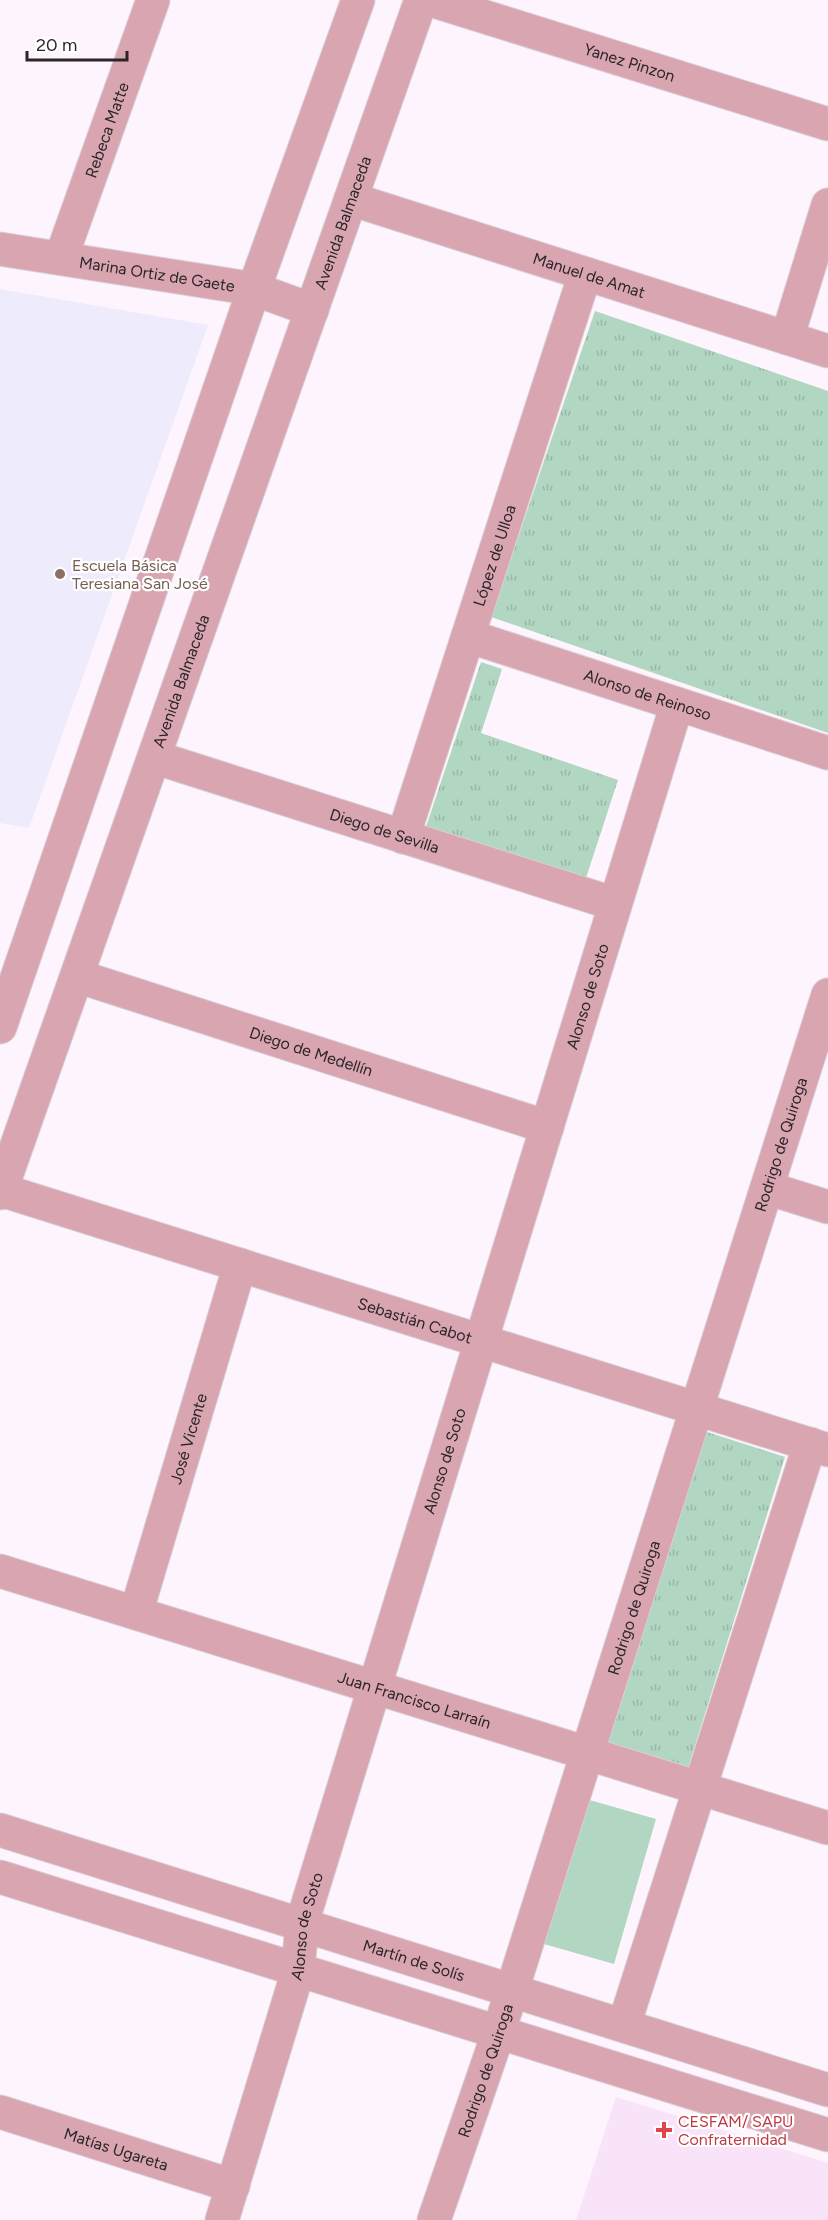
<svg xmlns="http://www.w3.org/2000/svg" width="828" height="2220" font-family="Figtree,sans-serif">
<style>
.education{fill:#eeebfc}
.built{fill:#f9e3f8}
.grass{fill:url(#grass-tufts)}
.green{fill:#b1d6c1}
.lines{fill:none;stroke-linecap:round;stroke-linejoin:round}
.minor-casing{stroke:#d8cfd7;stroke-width:35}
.minor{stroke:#d9a5b1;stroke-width:33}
.education-dot{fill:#8d6e63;stroke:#fff;stroke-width:2}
.health-dot{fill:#e0444e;stroke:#fff;stroke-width:2}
.labels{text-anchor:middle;stroke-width:4.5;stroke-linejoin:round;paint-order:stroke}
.street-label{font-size:16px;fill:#2b252a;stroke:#fff}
.education-label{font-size:16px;fill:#785e54;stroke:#fff;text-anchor:start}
.health-label{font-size:16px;fill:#be3a42;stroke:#fff;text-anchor:start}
</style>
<defs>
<pattern id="grass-tufts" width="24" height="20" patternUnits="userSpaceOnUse" patternTransform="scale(1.5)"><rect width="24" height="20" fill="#b1d6c1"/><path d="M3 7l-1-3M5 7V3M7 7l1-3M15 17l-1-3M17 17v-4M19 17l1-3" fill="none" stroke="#98b8a6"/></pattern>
</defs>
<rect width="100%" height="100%" fill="#fef4fd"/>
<path class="education" d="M0 289 208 325 29 828 0 823Z"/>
<path class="built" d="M616 2097 828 2163V2220H576Z"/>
<path class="grass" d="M595 311 828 391V733L491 617Z
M481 662 502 669 481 733 618 780 584 884 425 830Z
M704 1431 785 1457 688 1768 607 1742Z"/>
<path class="green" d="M586 1799 656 1819 614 1964 544 1944Z"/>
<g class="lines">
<g class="minor-casing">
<g id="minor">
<path id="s1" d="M431 0 828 124"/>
<path id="s2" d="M351 199 828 351"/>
<path id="s3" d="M0 249 254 289 312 310"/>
<path id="s4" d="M61 258 153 0"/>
<path d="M787 338 828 205"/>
<path id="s5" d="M468 636 828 753"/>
<path id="s6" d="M154 757 615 904"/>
<path id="s7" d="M403 837 585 274"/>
<path id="s8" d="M77 976 547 1127"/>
<path d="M0 1027 254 289 358 0"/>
<path d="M767 1188 828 1207"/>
<path id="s9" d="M1 1190 828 1450"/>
<path id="s10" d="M0 1193 421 0"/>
<path id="s11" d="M0 1571 828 1828"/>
<path id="s12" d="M136 1613 240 1265"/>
<path id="s13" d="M0 1830 828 2090"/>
<path d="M0 1877 828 2135"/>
<path d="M624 2025 810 1444"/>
<path id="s14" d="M0 2112 233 2186"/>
<path id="s15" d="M222 2220 298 1971 302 1923 677 704"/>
<path id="s16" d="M434 2220 498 2034 828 995"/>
</g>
</g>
<use href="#minor" class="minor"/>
</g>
<circle class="education-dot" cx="60" cy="574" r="6"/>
<path class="health-dot" d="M661 2121h6v6h6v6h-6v6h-6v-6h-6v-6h6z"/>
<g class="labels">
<g class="street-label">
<text dy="6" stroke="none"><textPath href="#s1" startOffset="208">Yanez Pinzon</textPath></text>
<text dy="6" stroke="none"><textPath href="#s4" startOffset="136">Rebeca Matte</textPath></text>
<text dy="6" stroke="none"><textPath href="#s10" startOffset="1029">Avenida Balmaceda</textPath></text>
<text dy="6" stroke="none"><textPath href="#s3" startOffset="159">Marina Ortiz de Gaete</textPath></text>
<text dy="6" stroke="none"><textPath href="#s2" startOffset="250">Manuel de Amat</textPath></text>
<text dy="6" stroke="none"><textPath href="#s7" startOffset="296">López de Ulloa</textPath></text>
<text dy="6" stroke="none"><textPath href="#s10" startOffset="543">Avenida Balmaceda</textPath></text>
<text dy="6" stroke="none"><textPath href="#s5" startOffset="189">Alonso de Reinoso</textPath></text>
<text dy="6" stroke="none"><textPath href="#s6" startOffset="242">Diego de Sevilla</textPath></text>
<text dy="6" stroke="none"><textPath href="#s15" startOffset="1278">Alonso de Soto</textPath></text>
<text dy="6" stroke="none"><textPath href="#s8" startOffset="246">Diego de Medellín</textPath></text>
<text dy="6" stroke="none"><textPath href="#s16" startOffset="1130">Rodrigo de Quiroga</textPath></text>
<text dy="6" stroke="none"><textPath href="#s9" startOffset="434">Sebastián Cabot</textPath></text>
<text dy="6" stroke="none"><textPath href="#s12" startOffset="182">José Vicente</textPath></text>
<text dy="6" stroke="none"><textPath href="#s15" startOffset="792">Alonso de Soto</textPath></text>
<text dy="6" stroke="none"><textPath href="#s16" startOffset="644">Rodrigo de Quiroga</textPath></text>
<text dy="6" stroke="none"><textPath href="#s11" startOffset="434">Juan Francisco Larraín</textPath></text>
<text dy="6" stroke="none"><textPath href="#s15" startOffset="306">Alonso de Soto</textPath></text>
<text dy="6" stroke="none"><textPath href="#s13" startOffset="434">Martín de Solís</textPath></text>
<text dy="6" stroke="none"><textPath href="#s16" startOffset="158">Rodrigo de Quiroga</textPath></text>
<text dy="6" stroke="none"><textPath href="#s14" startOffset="122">Matías Ugareta</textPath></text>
</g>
<g class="education-label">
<text x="72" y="571">Escuela Básica<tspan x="72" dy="18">Teresiana San José</tspan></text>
</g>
<g class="health-label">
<text x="678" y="2127">CESFAM/ SAPU<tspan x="678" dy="18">Confraternidad</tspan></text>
</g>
</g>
<path d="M27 51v9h100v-9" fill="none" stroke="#2b252a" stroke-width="3"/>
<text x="36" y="51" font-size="18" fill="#2b252a" stroke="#ffffff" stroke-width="4.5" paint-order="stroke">20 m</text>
</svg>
